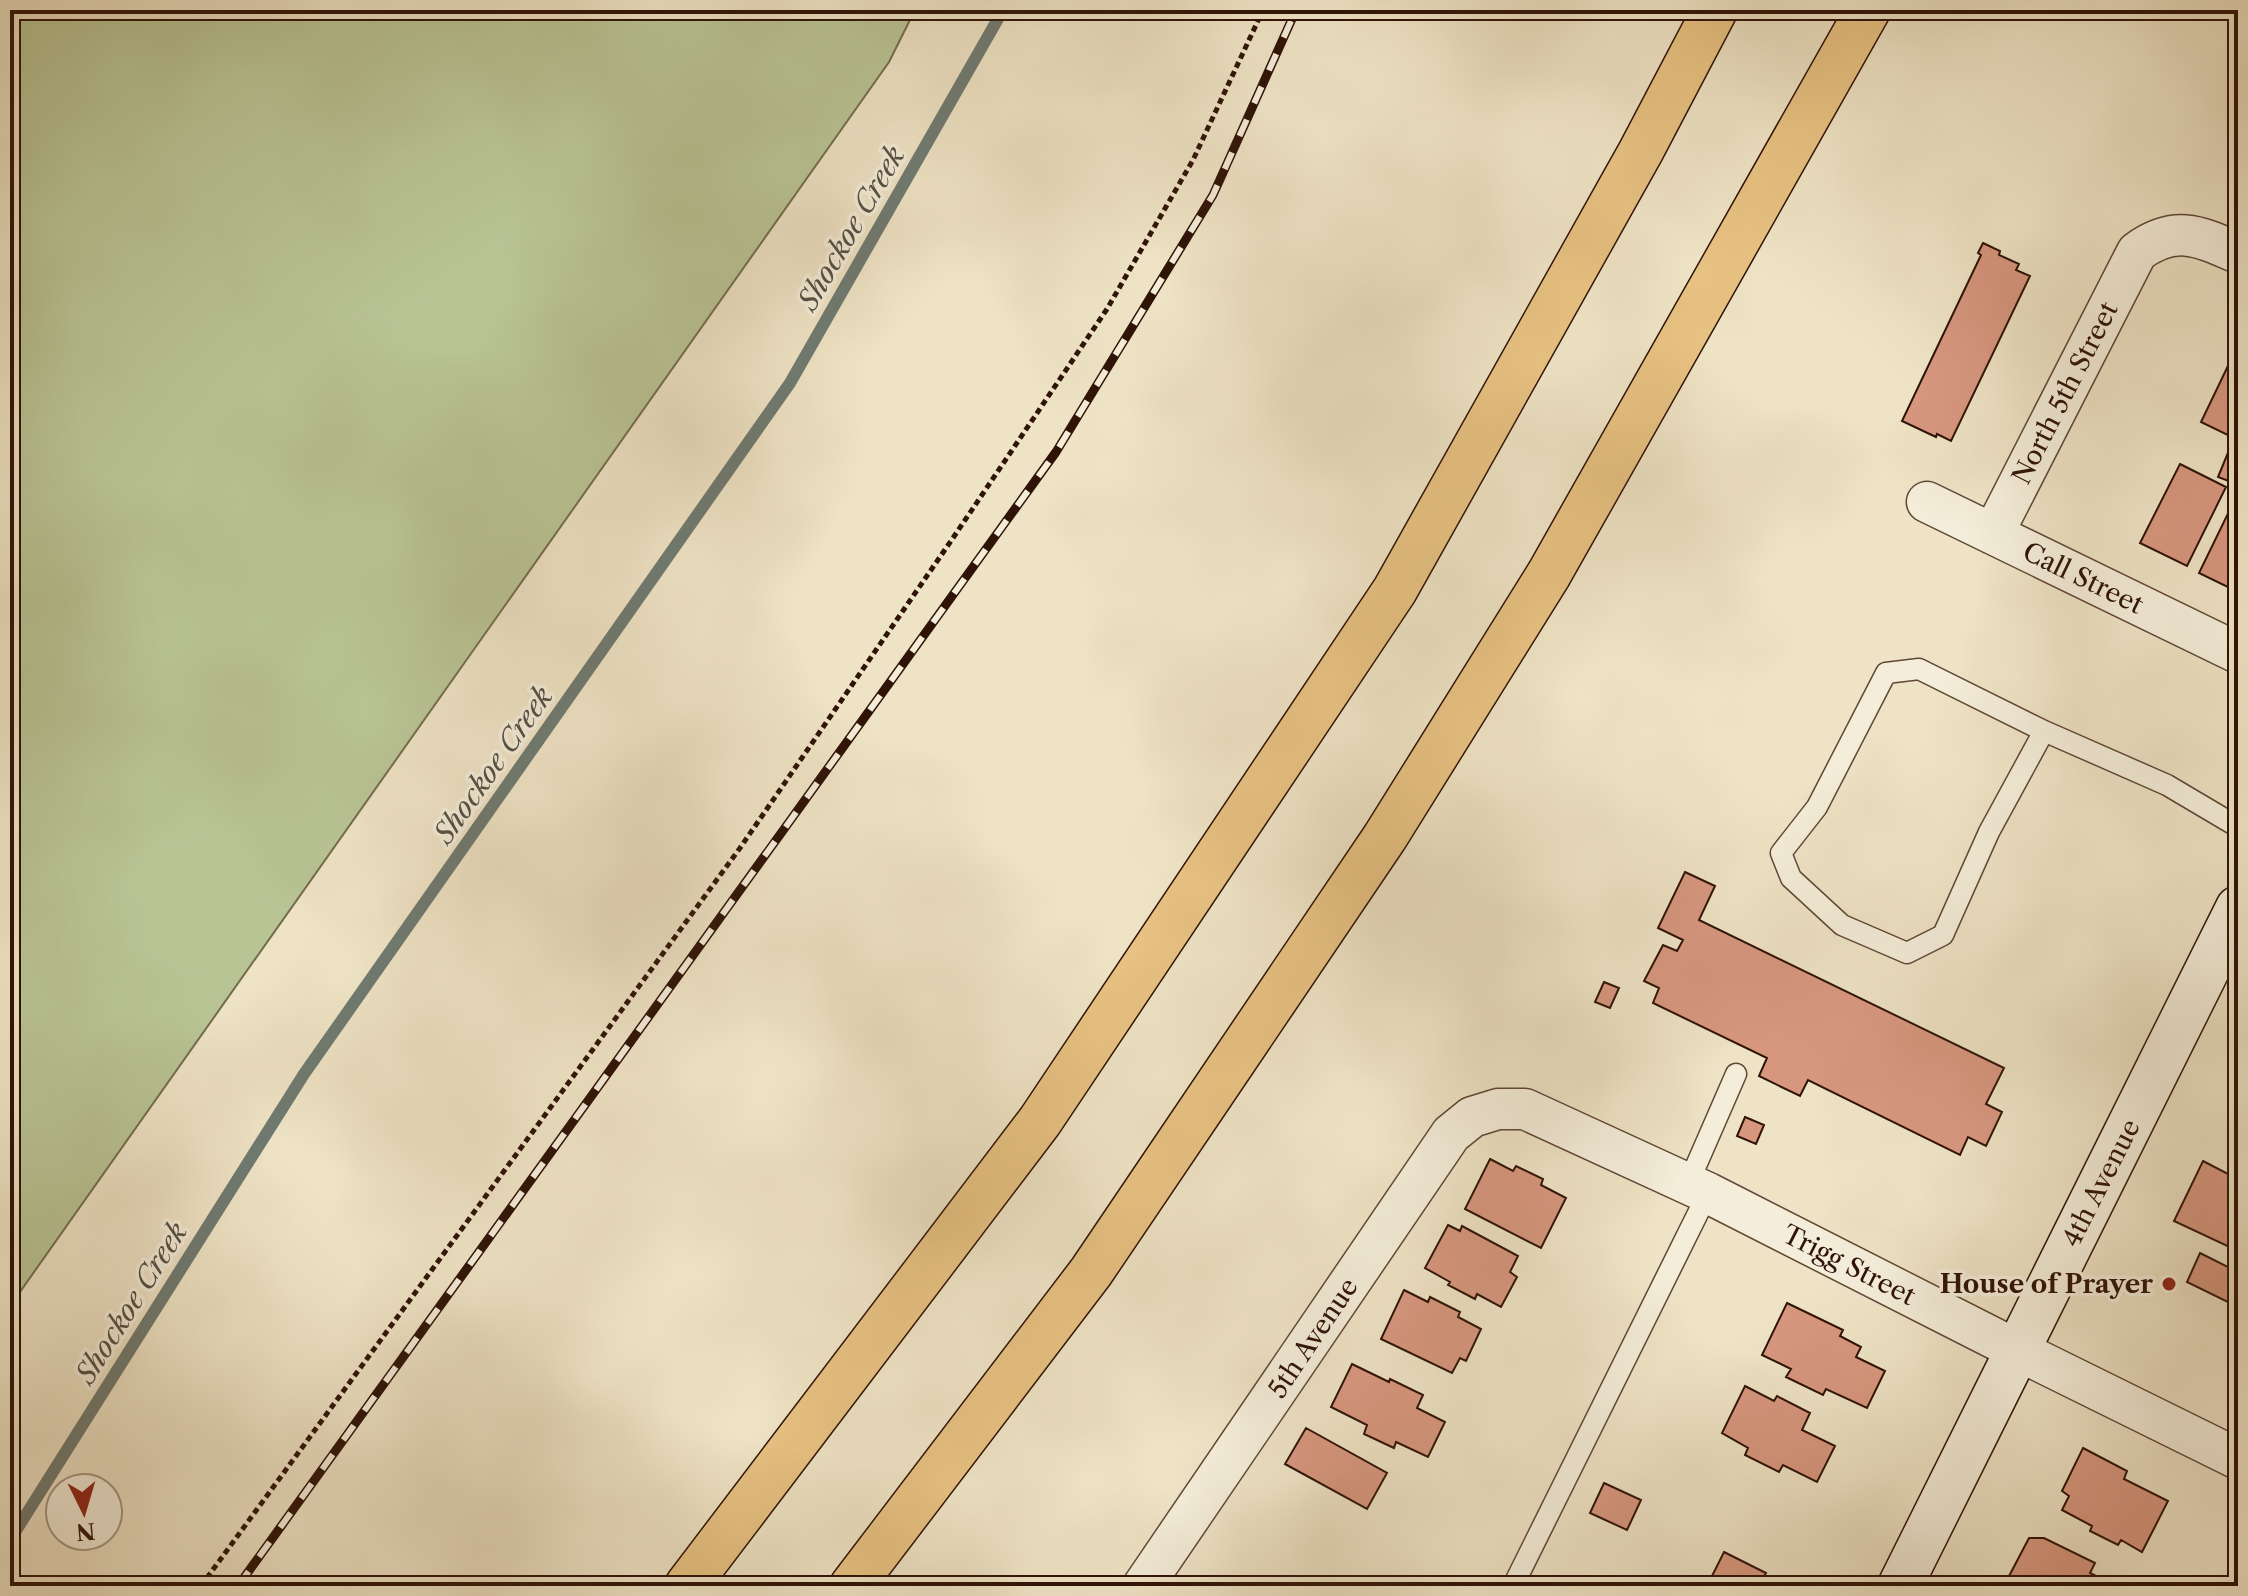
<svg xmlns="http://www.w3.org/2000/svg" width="2248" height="1596" font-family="'Libre Caslon Text',serif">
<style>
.green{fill:#b9c495;stroke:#746c4e;stroke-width:2}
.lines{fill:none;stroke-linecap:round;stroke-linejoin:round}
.stream{stroke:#6f7a71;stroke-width:12}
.building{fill:#d7977f;stroke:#2f1307;stroke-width:2}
.service-casing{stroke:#5f4736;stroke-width:23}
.minor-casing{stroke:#5f4736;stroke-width:43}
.secondary-casing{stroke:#2f1307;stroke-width:47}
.motorway-casing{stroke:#2f1307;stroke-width:47}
.path{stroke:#2f1307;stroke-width:5;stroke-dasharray:6 4;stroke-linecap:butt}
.service{stroke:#f4edd9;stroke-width:20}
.minor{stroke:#f4edd9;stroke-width:40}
.secondary{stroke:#f4edd9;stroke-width:44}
.motorway{stroke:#e7c282;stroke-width:44}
.rail-casing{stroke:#2f1307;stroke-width:9}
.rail{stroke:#f4edd9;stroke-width:6;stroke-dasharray:18;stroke-linecap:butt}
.poi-dot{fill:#8f2418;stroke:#f4edd9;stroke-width:3}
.labels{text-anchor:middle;stroke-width:7;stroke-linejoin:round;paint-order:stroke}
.street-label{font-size:26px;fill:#2f1307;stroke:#f4edd9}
.poi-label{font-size:26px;font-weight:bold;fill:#2f1307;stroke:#f4edd9;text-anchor:end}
.water-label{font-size:28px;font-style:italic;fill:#544f45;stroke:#f4edd9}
</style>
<rect width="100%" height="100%" fill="#eee3c5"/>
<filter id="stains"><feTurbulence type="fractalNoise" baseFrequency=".0025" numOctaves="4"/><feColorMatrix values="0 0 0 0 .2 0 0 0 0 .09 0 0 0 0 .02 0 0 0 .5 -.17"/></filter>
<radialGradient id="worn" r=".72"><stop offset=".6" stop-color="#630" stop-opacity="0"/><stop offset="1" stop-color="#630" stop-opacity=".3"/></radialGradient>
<path class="green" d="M10 10H915L889 62 10 1306Z"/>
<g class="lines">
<path class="stream" d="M10 1540 304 1074 790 383 1003 10"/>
</g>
<path class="building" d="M1983 243 2000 251 1999 255 2019 264 2016 270 2030 276 1951 441 1937 434 1936 437 1902 421 1981 255 1978 253Z
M2238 345V440L2201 422Z
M2232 443 2238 445V473L2234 483 2218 477Z
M2180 464 2226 487 2187 566 2140 543Z
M2238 493V592L2199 573Z
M1685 872 1715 886 1699 920 2004 1068 1986 1104 2002 1112 1986 1146 1968 1137 1960 1155 1808 1080 1800 1096 1759 1076 1767 1058 1653 1003 1659 988 1644 981 1663 945 1677 951 1683 940 1658 928Z
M1604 982 1619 988 1610 1008 1595 1002Z
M1745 1117 1764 1125 1756 1144 1737 1136Z
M1490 1159 1513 1171 1516 1166 1543 1179 1541 1185 1566 1198 1541 1248 1465 1209Z
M2203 1161 2238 1179V1251L2174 1221Z
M1448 1225 1460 1231 1462 1226 1518 1256 1510 1272 1517 1277 1501 1307 1477 1294 1475 1299 1448 1285 1450 1282 1425 1268Z
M2200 1253 2238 1272V1307L2187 1282Z
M1404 1290 1428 1302 1430 1297 1460 1312 1458 1317 1481 1329 1466 1361 1460 1358 1452 1373 1381 1339Z
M1787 1303 1843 1330 1840 1336 1861 1347 1856 1357 1885 1371 1867 1408 1826 1389 1823 1395 1786 1377 1791 1369 1762 1355Z
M1352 1364 1389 1382 1390 1379 1423 1395 1417 1408 1445 1422 1428 1457 1396 1442 1394 1448 1364 1434 1367 1425 1331 1407Z
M2238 1368V1389L2229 1385Z
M1745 1386 1774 1401 1777 1396 1810 1413 1802 1430 1835 1446 1817 1482 1783 1465 1779 1472 1745 1455 1748 1448 1722 1433Z
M1306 1428 1387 1473 1367 1509 1285 1464Z
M2083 1448 2127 1471 2124 1479 2168 1501 2142 1552 2121 1540 2118 1545 2090 1531 2092 1526 2062 1510 2069 1496 2062 1491Z
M1604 1483 1641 1500 1627 1530 1590 1513Z
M2029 1538H2044L2095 1563 2090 1573 2114 1585 2017 1586 2007 1580Z
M1724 1552 1766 1573 1759 1586H1707Z"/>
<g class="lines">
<g class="service-casing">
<path id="service" d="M2044 731 1989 832 1943 935 1907 953 1842 925 1791 878 1781 853 1817 807 1886 673 1919 669 2044 731 2167 785 2238 827
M1688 1184 1736 1074
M1513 1586 1708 1193"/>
</g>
<g class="minor-casing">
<path id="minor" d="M1927 502 2238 653
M1993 534 2137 252C2175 224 2199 236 2238 253
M1143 1586 1451 1134 1472 1117 1498 1109H1525L1708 1193 2017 1350 2238 1459"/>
</g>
<g class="secondary-casing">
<path id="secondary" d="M1900 1586 2238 908"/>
</g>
<g class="motorway-casing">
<path id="motorway" d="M687 1586 1040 1121 1395 590 1641 151 1715 10
M852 1586 1091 1272 1385 837 1549 574 1868 10"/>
</g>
<path class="path" d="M201 1586 740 848 953 538 1107 309 1193 160 1263 10"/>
<use href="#service" class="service"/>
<use href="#minor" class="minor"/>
<use href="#secondary" class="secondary"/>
<use href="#motorway" class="motorway"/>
<g class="rail-casing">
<path id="rail" d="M238 1586 1056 452 1213 195 1296 10"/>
</g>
<use href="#rail" class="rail"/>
</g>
<circle class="poi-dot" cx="2169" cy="1284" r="8"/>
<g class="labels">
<g class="street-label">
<text transform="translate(2065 393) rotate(-63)" y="9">North 5th Street</text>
<text transform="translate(2083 578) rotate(26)" y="9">Call Street</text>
<text transform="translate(2101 1183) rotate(-63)" y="9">4th Avenue</text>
<text transform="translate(1849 1265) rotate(27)" y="9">Trigg Street</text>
<text transform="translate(1313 1338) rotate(-56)" y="9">5th Avenue</text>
</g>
<g class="poi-label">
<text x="2153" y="1293">House of Prayer</text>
</g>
<g class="water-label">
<text transform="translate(851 228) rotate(-60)" y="10">Shockoe Creek</text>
<text transform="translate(493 765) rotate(-55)" y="10">Shockoe Creek</text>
<text transform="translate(131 1303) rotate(-58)" y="10">Shockoe Creek</text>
</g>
</g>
<rect width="2248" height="1596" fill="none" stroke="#eee3c5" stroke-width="40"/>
<rect x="12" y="12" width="2224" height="1572" fill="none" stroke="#2f1307" stroke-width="4"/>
<rect x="20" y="20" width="2208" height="1556" fill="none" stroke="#2f1307" stroke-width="2"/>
<g transform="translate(84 1512) rotate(175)"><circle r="38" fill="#f4edd9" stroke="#a59685" stroke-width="2"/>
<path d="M0-6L14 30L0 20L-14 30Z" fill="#8f2418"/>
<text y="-12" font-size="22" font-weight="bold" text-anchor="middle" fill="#2f1307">N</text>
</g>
<rect width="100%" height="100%" filter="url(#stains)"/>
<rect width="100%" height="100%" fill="url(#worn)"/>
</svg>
